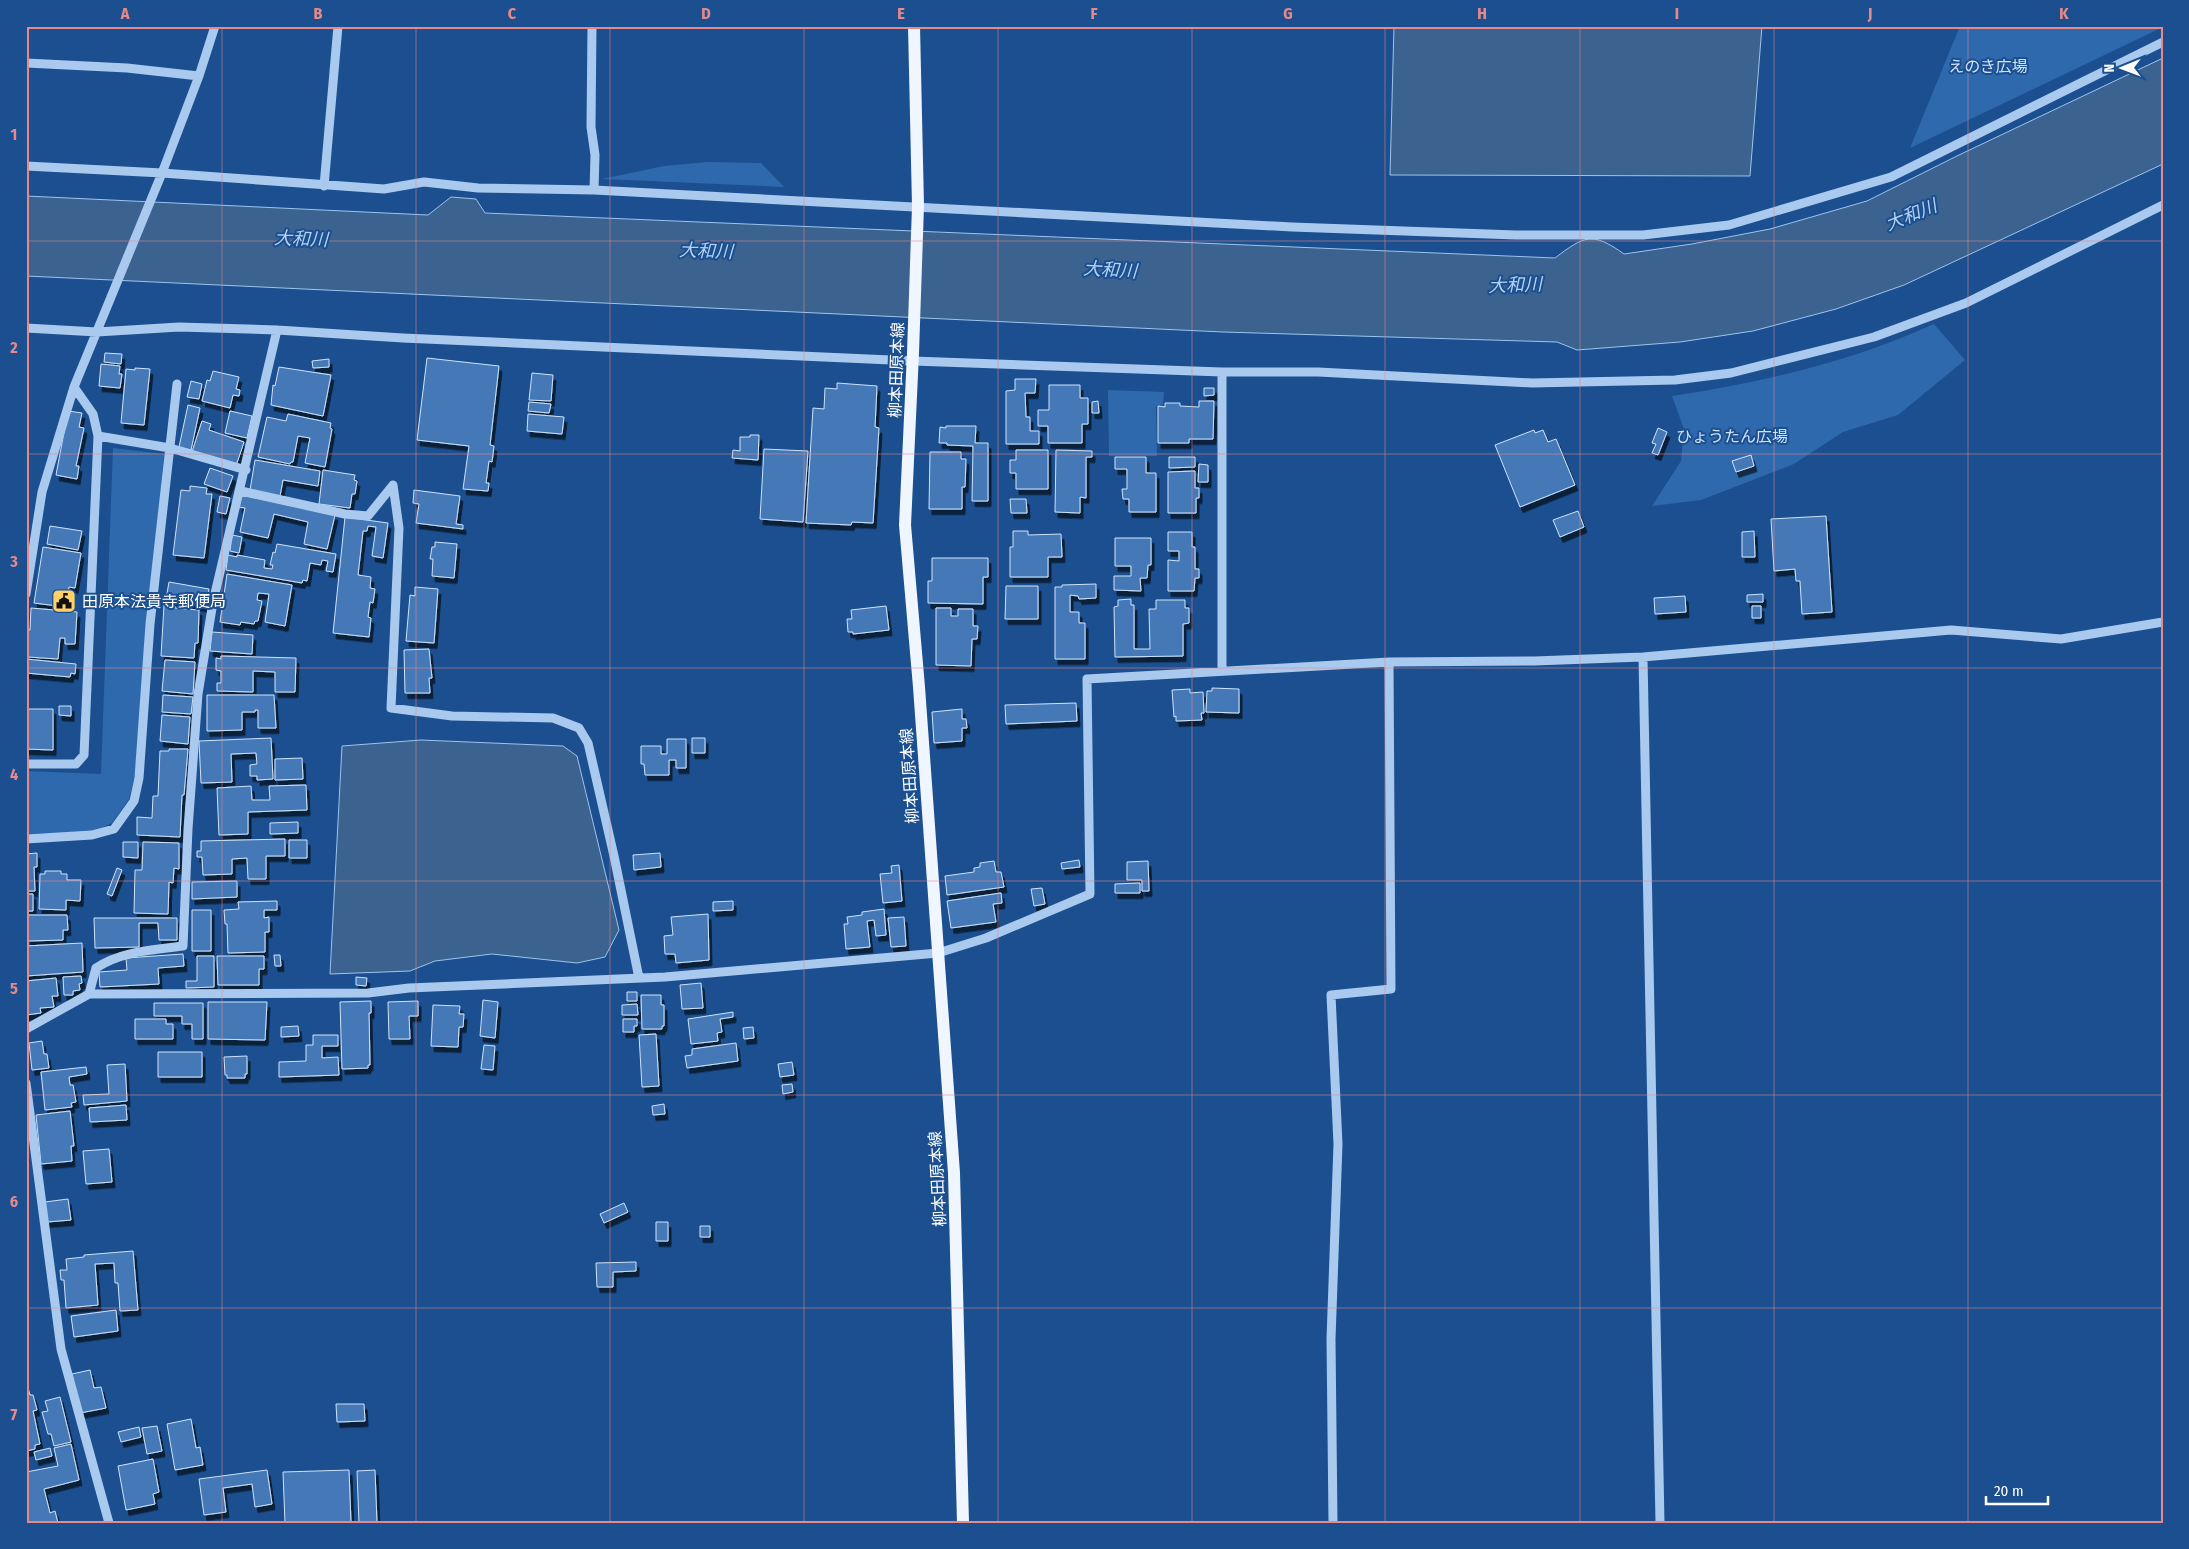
<svg xmlns="http://www.w3.org/2000/svg" width="2189" height="1549" font-family="'Fira Sans Condensed','Noto Sans JP',sans-serif">
<style>
.green{fill:#2e69ad}
.water{fill:#3c6290;stroke:#9cc4f0}
.building{fill:#4478b7;stroke:#cfe3fa;filter:url(#shadow)}
.lines{fill:none;stroke-linecap:round;stroke-linejoin:round}
.minor{stroke:#a9c9ee;stroke-width:9}
.major{stroke:#f0f6ff;stroke-width:12}
.grid{fill:none;stroke:#e88989;stroke-width:1;stroke-opacity:0.55}
.labels{text-anchor:middle;stroke-width:4;stroke-linejoin:round;paint-order:stroke}
.park-label{font-size:16px;fill:#cfe3fa;stroke:#1b4f8f}
.street-label{font-size:16px;fill:#fff;stroke:#1b4f8f}
.poi-label{font-size:16px;fill:#fff;stroke:#1b4f8f;text-anchor:start}
.water-label{font-size:18px;font-style:italic;fill:#b5d3f5;stroke:#1b4f8f}
.neatline{fill:none;stroke:#e88989;stroke-width:2}
.grid-label{font-size:16px;text-anchor:middle;font-weight:bold;fill:#e88989}
</style>
<defs>
<filter id="shadow"><feDropShadow dx="3" dy="5.5" stdDeviation="0" flood-color="#0009"/></filter>
</defs>
<rect width="100%" height="100%" fill="#1b4f8f"/>
<path class="green" d="M1960 26H2163V27L1910 148Z
M708 162 761 163 784 187 602 179 664 166Z
M1934 324 1965 360 1898 415 1843 432 1794 464 1701 500 1652 506 1681 461 1684 429 1672 396C1763 382 1851 362 1934 324Z
M1108 390 1164 392 1163 405 1156 406 1157 456H1109Z
M113 448 164 454 135 775 129 799 112 823 92 832 26 834V771L101 774Z"/>
<path class="water" d="M1394 26H1762L1750 176 1390 175Z
M2163 58V164L1904 285 1836 309 1753 331 1680 342 1577 350 1557 342 1223 332 26 276V196L428 215 451 197 476 199 485 213 1555 258C1584 236 1592 231 1624 254L1692 244 1770 229 1867 201 1959 155Z
M421 740 563 746 577 756 619 930 605 957 577 963 492 954 435 961 410 971 330 974 342 746Z"/>
<path class="building" d="M105 353 122 354 121 364 104 362Z
M427 358 499 366 490 445 494 446 492 462 489 461 486 483H489L488 491 463 489 469 446 417 440Z
M329 359V367L313 368 312 361Z
M101 364 120 366 119 374H122L120 388 99 386Z
M279 367 331 375 323 416 271 405 273 385 275 386Z
M135 368 150 369 144 425 121 423 126 369 135 370Z
M213 371 239 377 236 389 240 390 239 396 233 395 230 408 202 401 207 380 210 381Z
M532 373 553 375 551 401 529 400Z
M1015 379H1036L1035 393H1025L1026 417H1030V431H1039V444H1006V391L1015 390Z
M191 381 202 384 199 399 187 397Z
M837 383 877 386 875 427 879 428 873 523 852 522 851 525 806 523 813 408 824 409 825 388 837 389Z
M1049 385H1080V398H1088V424H1082V443H1048V426H1038V410H1049Z
M1204 388H1214V395L1204 396Z
M1098 401 1099 413H1092V402Z
M1199 401H1214L1213 439H1189V443H1158V406L1165 407V403H1180V406L1199 407Z
M529 402 551 404 549 413 528 411Z
M188 405 200 408 191 450 179 447Z
M68 411 82 413 79 427 84 428 76 466H79L77 479 56 475Z
M230 411 252 416 247 438 225 433Z
M288 414 331 423 330 428 332 429 325 467 305 463 310 438 298 436 293 462H291L290 464 258 457 267 417 286 421Z
M528 414 564 417 562 434 527 431Z
M202 421 211 424 209 430 244 442 236 466 192 452Z
M946 426H976L975 443H988V501H972L973 446 947 445V443H939L940 427 946 428Z
M1658 428 1667 432 1658 455 1652 453 1656 444 1652 443Z
M1534 430 1535 433 1543 430 1548 442 1556 439 1575 485 1520 507 1495 445Z
M750 435H759L758 460 732 458 733 450 740 451V437H750Z
M764 449 808 451 803 522 760 519Z
M1016 450H1048V489H1016V473H1010V460H1016Z
M1056 450 1092 451V457H1086V498L1080 497V513L1055 512Z
M930 452H961V459H966L965 487H962V509H929Z
M1751 455 1754 466 1736 472 1732 461Z
M1115 457H1146V473H1156V512H1129V499H1123L1122 489H1127V469H1115Z
M1169 457H1195V467L1169 468Z
M255 460 320 471 318 486 283 480 280 496 250 490Z
M1199 464 1208 465V482H1198Z
M210 468 233 476 227 492 204 484Z
M323 470 355 475 354 480 357 481 355 494H352L350 508 319 504Z
M1195 471V488H1199V498H1196V513H1168V472Z
M190 486 207 488 206 494H212L204 558 173 555 181 490 190 491Z
M414 490 460 496 456 524 463 525V529L416 523 419 504 413 503Z
M242 495 335 515 327 549 304 544 308 522 274 514 268 538 240 532 245 508 239 507Z
M220 496 230 498 226 514 217 512Z
M1010 499H1026L1027 513H1011Z
M1578 511 1584 527 1560 537 1553 520Z
M1826 516 1832 612 1802 614 1800 581H1796L1795 569 1774 571 1771 519Z
M345 517 388 523 383 558 372 556 376 527 368 526 367 531H363L358 575 371 577 370 588 375 589 373 603 370 602 368 617 371 618 369 637 333 633Z
M50 526 82 531 78 550 47 544Z
M1013 531H1028V535L1061 534 1062 557H1048V577H1010V547H1013Z
M1754 531 1755 557H1742V532Z
M1168 532H1192V547H1195V569H1199V578H1195L1194 591H1168V560L1179 561V551H1168Z
M232 535 242 537 239 553 230 551Z
M1115 538H1151V565H1148L1147 578H1140L1141 591 1114 590V576H1131V566H1115Z
M435 542 457 544 454 578 432 576 433 559H430L432 547H435Z
M277 544 336 554 333 572 326 571 328 561 322 560 321 565 310 563 307 581 303 580 302 583 226 570 228 555 237 557V555L265 560 264 568 272 569 273 565H270L273 552 275 553Z
M43 547 81 553 75 588 69 587 66 607 34 603Z
M932 558H988V577H983V604L928 603V581H932Z
M227 574 292 585 285 626 265 622 269 594 258 593 257 600 262 601 258 621H255L254 624 241 622 240 625 220 622Z
M169 582 209 589 206 607 166 599Z
M1096 584V598L1079 599 1078 596 1070 595V612H1079V623H1085V659H1055V587H1062V585Z
M1006 586H1038V619H1005Z
M415 587 438 589 434 643 406 641 410 595 415 596Z
M1763 594V602H1747V595Z
M1685 596 1686 612 1655 614 1654 598Z
M1131 599V605H1134V649H1150L1149 609H1156V600H1185V608H1189V623L1183 624V656L1115 657 1114 607 1118 606V600Z
M164 605 175 606V608L199 610 198 643H195L194 658 161 656Z
M886 606 889 630 853 634V632H848L847 619H852L851 610Z
M1752 606H1761V618H1752Z
M31 608 77 612 75 644H65V638H60L58 659 28 657V644H26V636L27 630H30Z
M936 608H951V616H958V609H973V626H978L977 639H972L971 666 936 665Z
M212 632 253 635 252 654 210 651Z
M429 649 432 678H429L430 693H405L404 650Z
M221 656 296 658 295 692H275V672L253 671V692L217 691V683H221V671L216 670V658L221 659Z
M26 659 76 664 75 674 71 673 70 677 26 673Z
M165 660 195 662 193 694 162 691Z
M1212 688 1239 689V713L1206 712 1207 691H1212Z
M1190 689V693L1203 692 1204 713H1201L1202 720 1176 721V716L1174 717 1172 690Z
M163 695 193 697 191 714 162 712Z
M207 695H274L276 728H258V710H255V712H242V730L207 731Z
M1076 703 1077 721 1006 724 1005 705Z
M59 706H71V716L59 715Z
M26 709H53V750L26 749Z
M962 709V719H966L967 728H962V741L934 743 932 712Z
M162 715 190 717 188 744 160 741Z
M271 738 273 779 257 780V776H250V765L257 764 256 753 231 754 232 782 201 783 199 741Z
M692 738H705V753H692Z
M667 739H686V768H676V760H669V775H645L644 764H641V746H661V754H667Z
M169 749H188L184 795H182L180 837 137 835V817L152 818 153 796H158L160 751H169Z
M302 758 303 779 275 780V759Z
M306 785 307 810 248 812V834L219 835 217 788 251 786 252 800H270L269 786Z
M298 822V833L270 834V823Z
M285 839V856H266V879H248L247 858 232 859V874L203 875 202 857H197V851H201V841Z
M289 840H307V858H289Z
M123 842H138V858L123 857Z
M143 842 179 843V869L174 868 173 883 169 882 168 914 134 913 135 870H142Z
M37 853V867H34L35 891H26V854Z
M660 853 661 867 634 870 633 855Z
M1079 860 1080 867 1062 869 1061 863Z
M994 861 996 872H1001L1004 887 947 895 945 876 974 872V868L980 867V863Z
M1148 861 1149 891H1142V880H1127V862Z
M899 865 902 901 883 903 880 874 892 873 891 866Z
M117 868 122 870 112 896 107 894Z
M45 871H61V874H67V880H81L80 901 66 900V910L39 909 40 874H45Z
M237 881V897L192 899V882Z
M1140 883V893H1115V884Z
M1042 888 1045 904 1034 906 1031 889Z
M1001 893 1002 903 993 904 996 922 951 928 947 901Z
M26 894H33V911H26Z
M277 901V910H264V918L269 917V932H265V952L228 953 227 924H225L224 910 239 909 238 902Z
M733 901V910L713 911V902Z
M884 909 886 935 876 936 874 920 867 921 870 947 846 949 844 924H848L847 917 862 915V912Z
M192 910H211V951H192Z
M708 914 709 960 676 963 675 954H665L664 936 673 935 671 917Z
M29 915H67L68 930H63V940L28 941 26 917Z
M904 917 906 946 891 947 888 918Z
M94 918H177V940H159L158 923H139V947L95 948Z
M82 943 83 972 26 976V946Z
M183 954 184 966 158 968 159 984 100 987 99 972 127 970 126 958Z
M274 955H280L281 966H275Z
M197 956H214V987L186 988V981H197Z
M217 956H264V969H259V985H218Z
M81 976 82 983 79 984 80 990 73 991V995H64L63 977Z
M356 977 367 978 366 986 356 985Z
M56 978 58 996H52L54 1007 40 1008 41 1013 26 1015V981Z
M701 983 703 1008 682 1009 680 985Z
M627 992H637V1001H627Z
M641 995H661V1005H664V1026H662V1029H642Z
M483 1000 498 1002 495 1038 480 1036Z
M371 1001V1013H369L370 1065H368V1068L342 1069 340 1002Z
M418 1001V1016H409L410 1039H389L388 1002Z
M208 1002H267L265 1040 208 1039Z
M154 1003H203V1039H192V1024H182V1016H154Z
M637 1004 638 1015H622V1005Z
M433 1005 460 1006 459 1014H464L463 1027H459L458 1047 431 1046Z
M733 1012V1017L720 1019 722 1032 717 1033 718 1041 691 1044 688 1019Z
M135 1019H166V1024H173V1039H135Z
M623 1019H637V1026H634V1032H623Z
M298 1026 299 1036 281 1037V1027Z
M753 1027 754 1038 744 1039 743 1028Z
M656 1034 659 1086 642 1087 639 1035Z
M313 1035H338V1046H322V1058L338 1057 339 1075 279 1077V1062L306 1061V1045H313Z
M42 1041 44 1054H47L49 1068 32 1070 29 1043Z
M736 1043 738 1061 687 1068 685 1056 692 1055V1049Z
M484 1045 495 1046 493 1070 481 1069Z
M158 1052H202V1077H158Z
M247 1056V1074H245V1078H227V1075H225L224 1057Z
M792 1062 794 1075 780 1077 778 1064Z
M125 1064 127 1101 84 1105 83 1095 109 1094 107 1065Z
M86 1067 87 1074 69 1077 70 1085H73L76 1102 71 1103 72 1107 45 1110 41 1072Z
M792 1084 793 1092 783 1094 782 1085Z
M664 1104 665 1114 653 1115 652 1106Z
M126 1105 127 1120 90 1122 89 1108Z
M70 1111 74 1146H71L72 1161 41 1164 36 1115Z
M109 1149 112 1182 86 1184 83 1151Z
M68 1199 71 1220 47 1222 45 1202Z
M624 1203 628 1212 604 1223 600 1214Z
M656 1222H668V1241H656Z
M700 1226H710V1237H700Z
M133 1251 138 1310 120 1311 118 1283H115L114 1263 95 1264 98 1305 66 1308 64 1280H61L60 1270H67L66 1259 84 1257V1255Z
M636 1262V1271L613 1272V1287H597L596 1263Z
M116 1310 118 1331 74 1337 71 1316Z
M90 1370 94 1388 101 1387 106 1408 80 1413 72 1374Z
M26 1388H28L30 1395H33L37 1410 33 1411 40 1444 35 1445V1449L26 1451Z
M60 1397 71 1442 54 1446 51 1434H48L42 1412 48 1411 45 1401Z
M336 1404H364L365 1421 337 1422Z
M191 1419 196 1448 200 1447 203 1465 175 1470 167 1424Z
M157 1426 162 1451 147 1454 142 1428Z
M139 1427 141 1437 121 1442 118 1432Z
M71 1444 79 1480 44 1489 50 1513 55 1511 58 1523H26V1472L58 1466 54 1448Z
M50 1448 52 1456 36 1460 34 1452Z
M153 1459 159 1492 153 1494 155 1504 126 1510 118 1466Z
M267 1470 272 1504 255 1507 252 1484 223 1488 226 1512 204 1515 199 1479Z
M349 1470 351 1523H285L283 1472Z
M375 1470 377 1523H359L357 1471Z"/>
<g class="lines">
<path class="minor" d="M592 26 591 127 595 155 594 190
M26 63 127 68 199 76
M26 166 162 173 384 189 424 182 478 188 594 190 1292 227 1516 235H1643L1729 225 1891 177 2163 42
M324 186 338 26
M26 328 97 332 179 327 277 330 403 338 913 361 1222 372H1318L1532 383 1675 380 1731 373 1874 337 1966 303 2163 205
M98 436 170 448 246 470
M393 485 399 528 391 708 452 716 553 718 579 728 588 743 614 856 639 978
M241 491 345 514 368 516 393 485
M26 594 42 492 74 387 162 173 199 76 215 26
M1643 657 1660 1523
M1222 671V372
M26 764H76L84 755 98 436 93 414 74 387
M26 839 92 835 114 829 134 801 139 778 150 624 177 384
M89 994 96 968C122 951 153 950 183 946L188 829 198 694 213 602 277 330
M26 1029 89 994 368 993 409 988 665 977 938 953 986 938 1090 894 1087 679 1389 662 1534 661 1643 657 1951 630 2061 639 2163 622
M26 1083 61 1349 109 1523
M1333 1523 1331 1339 1338 1144 1331 995 1391 989 1389 662"/>
<path class="major" d="M914 26 918 206 913 353 905 525 919 687 954 1173 963 1523"/>
</g>
<path class="grid" d="M222 26V1523M416 26V1523M610 26V1523M804 26V1523M998 26V1523M1192 26V1523M1385 26V1523M1580 26V1523M1774 26V1523M1968 26V1523M26 241H2163M26 454H2163M26 668H2163M26 881H2163M26 1095H2163M26 1308H2163"/>
<defs>
<g id="civic-square" transform="scale(1.25)"><rect x="-9" y="-9" width="18" height="18" rx="4" fill="#ffd166" stroke="#1b4f8f"/><path d="M-.6-6.5H3V-4.5H.6V-3L4-1V1h2V6H-6V1h2V-1L-.6-3ZM-1.2 2.5V6h2.4V2.5Z" fill="#111"/></g>
</defs>
<g fill-rule="evenodd">
<use href="#civic-square" x="64" y="601"/>
</g>
<g class="labels">
<g class="park-label">
<text x="1988" y="72">えのき広場</text>
<text x="1732" y="442">ひょうたん広場</text>
</g>
<g class="street-label">
<text transform="translate(896 370) rotate(-88)" y="6">柳本田原本線</text>
<text transform="translate(909 776) rotate(-94)" y="6">柳本田原本線</text>
<text transform="translate(937 1179) rotate(-93)" y="6">柳本田原本線</text>
</g>
<g class="poi-label">
<text x="82" y="607">田原本法貴寺郵便局</text>
</g>
<g class="water-label">
<text transform="translate(1911 215) rotate(-22)" y="6">大和川</text>
<text transform="translate(301 239) rotate(2)" y="6">大和川</text>
<text transform="translate(706 251) rotate(2)" y="6">大和川</text>
<text transform="translate(1110 270) rotate(3)" y="6">大和川</text>
<text transform="translate(1515 285) rotate(-2)" y="6">大和川</text>
</g>
</g>
<rect width="2189" height="1549" fill="none" stroke="#1b4f8f" stroke-width="55"/>
<g transform="translate(2122 68) rotate(269)" stroke="#1b4f8f" stroke-width="4" paint-order="stroke">
<path d="M0-4L9 19L0 12L-9 19Z" fill="#ffffff"/>
<text y="-8" font-size="14" font-weight="bold" text-anchor="middle" fill="#ffffff">N</text>
</g>
<path d="M1986 1496v8h62v-8" fill="none" stroke="#ffffff" stroke-width="2.5"/>
<text x="1994" y="1496" font-size="15" fill="#ffffff" stroke="#1b4f8f" stroke-width="4" paint-order="stroke">20 m</text>
<rect x="28" y="28" width="2134" height="1494" class="neatline"/>
<g class="grid-label">
<text x="125" y="19">A</text>
<text x="318" y="19">B</text>
<text x="512" y="19">C</text>
<text x="706" y="19">D</text>
<text x="901" y="19">E</text>
<text x="1094" y="19">F</text>
<text x="1288" y="19">G</text>
<text x="1482" y="19">H</text>
<text x="1677" y="19">I</text>
<text x="1870" y="19">J</text>
<text x="2064" y="19">K</text>
<text x="14" y="140">1</text>
<text x="14" y="353">2</text>
<text x="14" y="567">3</text>
<text x="14" y="780">4</text>
<text x="14" y="994">5</text>
<text x="14" y="1207">6</text>
<text x="14" y="1420">7</text>
</g>
</svg>
